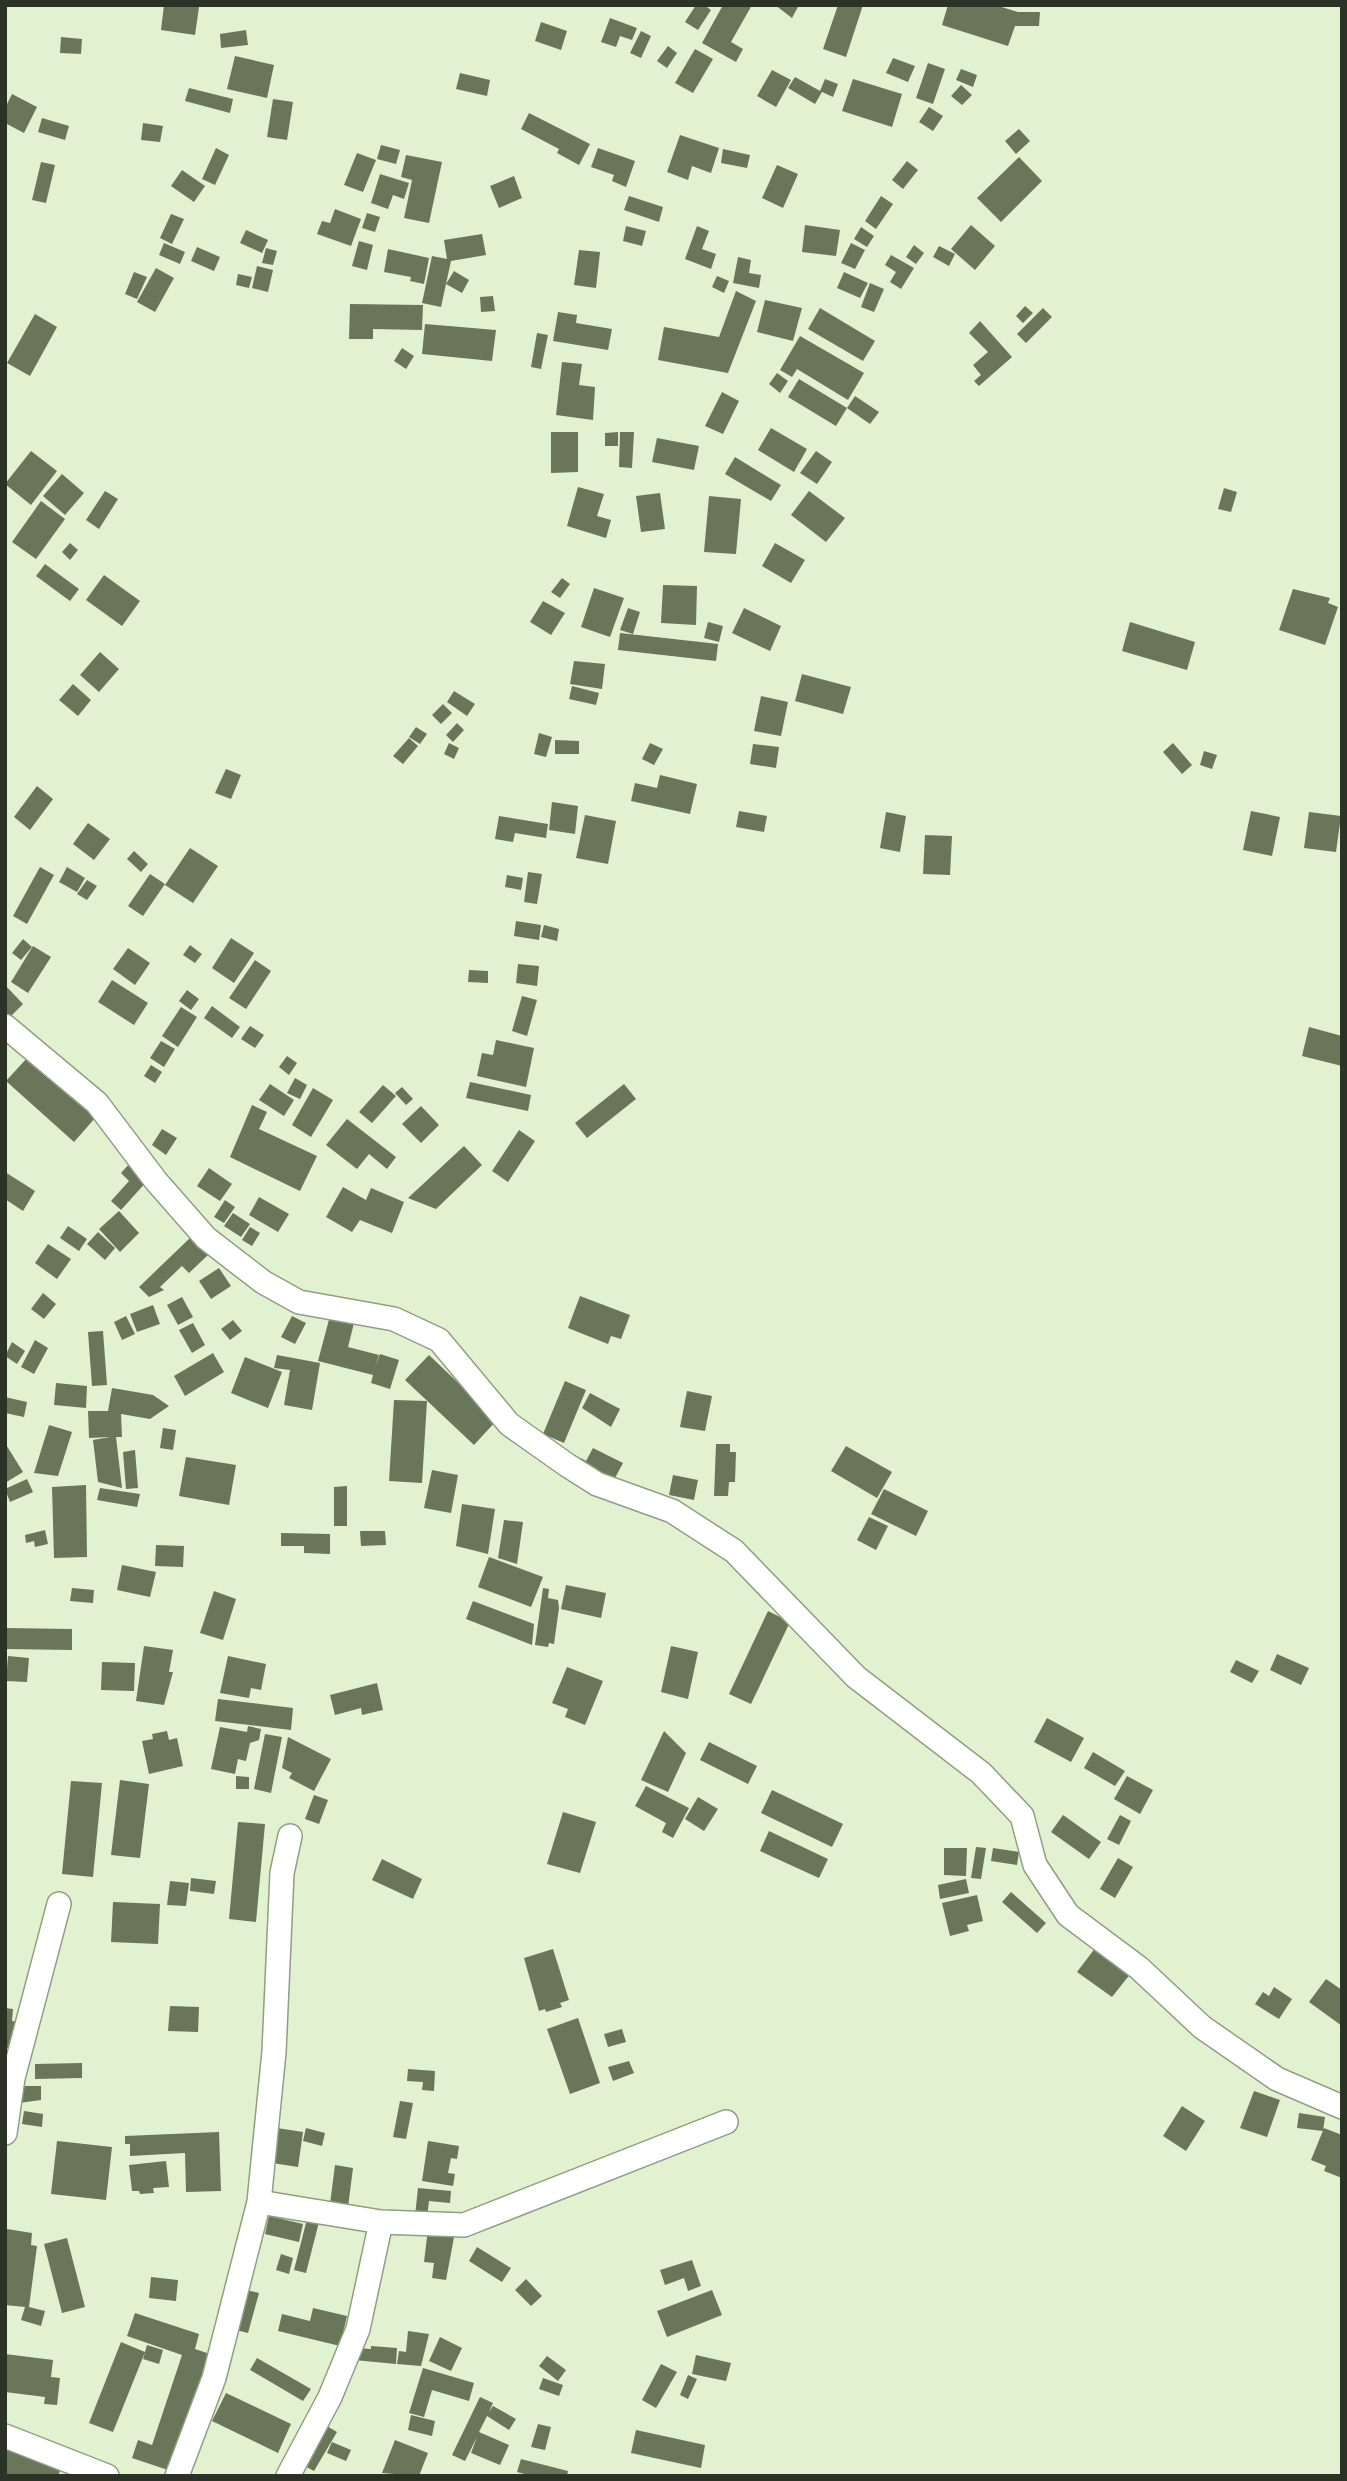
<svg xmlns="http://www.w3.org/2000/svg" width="1347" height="2481" font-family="'Golos Text',sans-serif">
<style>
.building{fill:#697659}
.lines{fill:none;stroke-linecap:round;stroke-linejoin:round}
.minor-casing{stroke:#909f80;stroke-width:26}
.minor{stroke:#fff;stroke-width:23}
</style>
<rect width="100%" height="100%" fill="#e2f2d1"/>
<path class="building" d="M164 5 199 7 195 35 161 30Z
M696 5H704L711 10 698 30 685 22Z
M723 5H752L731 42 743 49 736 62 702 43Z
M775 5H799L792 18Z
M838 5H863L846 57 823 49Z
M948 5H995L1018 12H1040L1039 26H1015L1008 46 942 25Z
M610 18 637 28 632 40 620 36 616 47 601 42Z
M541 22 567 31 561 50 535 41Z
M246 30 248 45 221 48 220 34Z
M641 31 651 36 641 58 630 53Z
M61 37 82 39 81 54 60 53Z
M668 46 677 53 667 68 657 61Z
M695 49 713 59 693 93 675 83Z
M235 56 274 65 267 98 227 89Z
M893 58 915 66 908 82 886 73Z
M928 63 945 69 933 104 916 98Z
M961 69 977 75 973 87 956 80Z
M772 70 791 80 776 107 757 96Z
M460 73 490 80 487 96 456 89Z
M795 77 822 92 815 104 788 88Z
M825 79 838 84 833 97 820 91Z
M853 79 902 94 892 127 842 111Z
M961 85 972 95 962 105 951 96Z
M189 88 233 99 230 113 185 101Z
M12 94 37 107 24 133 5 123V108Z
M273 99 293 102 287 140 267 137Z
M929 107 943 116 933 131 919 122Z
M529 113 590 144 579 165 557 153 559 149 521 129Z
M42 118 69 126 65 140 38 132Z
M143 123 163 126 160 142 141 140Z
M1019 129 1030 141 1016 154 1005 141Z
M680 135 719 148 711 173 692 166 688 180 667 172Z
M381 145 400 150 396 164 377 159Z
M216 148 229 155 215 185 202 179Z
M598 148 635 161 626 187 612 181 614 175 591 167Z
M723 149 750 155 747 168 721 163Z
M357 153 376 160 363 192 344 185Z
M406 155 442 162 429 223 404 218 412 180 401 177Z
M1019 157 1042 181 1001 222 977 198Z
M907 161 918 170 903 189 892 180Z
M41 162 55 165 46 203 32 200Z
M777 165 798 174 783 208 762 198Z
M182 170 205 186 194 202 171 186Z
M380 174 409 183 404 199 393 195 388 209 371 203Z
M514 176 522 198 499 208 490 186Z
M629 196 663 207 659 222 624 210Z
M881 196 893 204 876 229 865 221Z
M335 209 361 219 351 246 317 234 322 221 330 223Z
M367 213 380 217 375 232 362 228Z
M171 214 184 219 172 244 160 238Z
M805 225 840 230 836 256 802 252Z
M971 225 995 246 975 270 951 249Z
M626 226 646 231 642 246 623 241Z
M697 226 709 231 702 249 716 254 711 269 685 259Z
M861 227 874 236 867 247 854 239Z
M246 230 268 240 262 253 240 243Z
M482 234 486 255 451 261 441 307 422 303 432 256 447 259 444 240Z
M359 241 373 245 367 270 352 266Z
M164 243 185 252 180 264 159 255Z
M851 243 865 250 855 269 841 263Z
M914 245 924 253 916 264 906 257Z
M939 246 955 254 949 266 933 257Z
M197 247 220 257 214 271 191 261Z
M266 248 277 251 273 265 262 263Z
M388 249 429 258 424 284 410 281 411 277 384 272Z
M579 250 600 252 596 288 574 285Z
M891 255 914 268 901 289 890 282 896 272 885 265Z
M738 257 751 260 749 273 761 275 759 288 733 283Z
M257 266 273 270 268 292 252 288Z
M156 268 174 278 155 312 137 302Z
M454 271 469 280 462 293 446 284Z
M134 272 147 277 137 299 125 294Z
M844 272 868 283 860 298 837 288Z
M238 274 252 277 249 288 236 285Z
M717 276 729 281 724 293 712 287Z
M870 283 884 289 874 312 861 307Z
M736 291 756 301 728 373 658 360 664 327 719 337Z
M493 296 495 311 481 312 480 297Z
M765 300 802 308 793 341 757 332Z
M350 304 423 305 422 330 373 329V339H349Z
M1025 306 1033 313 1023 323 1016 316Z
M820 308 875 341 863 361 808 329Z
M1043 308 1052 317 1026 343 1017 334Z
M558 312 577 315 576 323 612 329 608 350 553 341Z
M35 314 57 327 30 376 7 363Z
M980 321 1012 357 979 386 974 381 981 375 973 365 988 352 969 333Z
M425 324 496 330 492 361 422 354Z
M537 333 548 335 541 369 531 367Z
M800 336 864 373 848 400 797 369 792 377 780 370Z
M402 348 414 356 406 369 394 361Z
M562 362 582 364 579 385 595 387 593 420 556 415Z
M777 373 788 381 780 393 769 384Z
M799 379 847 408 855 396 879 412 870 424 847 408 836 426 788 397Z
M722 392 739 401 723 434 705 426Z
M771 428 807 449 794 472 758 450Z
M551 432H578V472L551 473Z
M618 432V446H605V433Z
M620 432H634L632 468 619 467Z
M657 438 699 446 694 470 652 462Z
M31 451 57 471 31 505 5 484Z
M816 451 832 462 817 484 800 473Z
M735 457 781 485 771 501 725 474Z
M62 474 84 493 65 515 43 496Z
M578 487 604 494 597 516 611 520 606 538 567 526Z
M1224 488 1237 492 1231 512 1218 509Z
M105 491 118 499 99 529 86 520Z
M809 491 845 518 826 542 791 515Z
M660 493 665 529 641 532 636 496Z
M709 496 741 499 736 554 704 552Z
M41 501 65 519 36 559 12 542Z
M70 543 78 550 70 560 62 552Z
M775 543 805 560 791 583 762 566Z
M45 564 79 589 70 601 36 576Z
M104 575 140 601 122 626 86 600Z
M562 578 570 584 560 598 551 592Z
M663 585 697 586 696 625 661 623Z
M594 588 624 598 610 637 581 627Z
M1293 589 1330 598 1328 603 1338 607 1325 645 1279 630Z
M543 601 565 613 551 635 530 622Z
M628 608 640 612 633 634 620 630Z
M744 608 781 626 770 651 732 633Z
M708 622 723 626 719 642 704 638Z
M1130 622 1195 642 1187 670 1122 651Z
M620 633 718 644 716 661 618 650Z
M100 652 119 669 99 692 80 675Z
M574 661 605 664 602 689 570 684Z
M802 674 851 687 843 714 795 701Z
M73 684 91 700 78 716 59 700Z
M572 686 599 693 596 705 569 699Z
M454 691 475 704 467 716 447 702Z
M761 696 788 702 781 736 754 731Z
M443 704 452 713 441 724 432 715Z
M457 723 464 730 453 742 446 735Z
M416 727 427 734 420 744 409 737Z
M539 733 552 737 546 757 534 754Z
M409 738 418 746 403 764 393 756Z
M555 740 579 741V754H555Z
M449 743 459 748 454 759 444 754Z
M650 743 663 749 654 765 642 759Z
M1173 743 1192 765 1182 774 1163 752Z
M753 744 779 747 776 768 750 764Z
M1204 751 1217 755 1212 769 1200 765Z
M226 769 241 775 231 799 215 793Z
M660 775 697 784 690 814 631 801 635 783 657 788Z
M37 786 53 799 30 830 14 817Z
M552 802 578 806 575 834 549 830Z
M739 811 767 816 764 832 736 827Z
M1251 811 1280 817 1272 856 1243 850Z
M886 812 906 816 900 852 880 848Z
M1309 812 1341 816 1336 852 1304 848Z
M585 815 616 821 608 864 576 858Z
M499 816 548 824 546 838 515 833 513 842 495 839Z
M88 823 110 839 94 860 73 844Z
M925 835 952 836 950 875 923 874Z
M190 848 218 866 193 903 165 885Z
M134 851 148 864 141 872 127 859Z
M40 867 54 875 27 924 13 916Z
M67 867 85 878 77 892 59 882Z
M528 872 542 874 537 904 524 902Z
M150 874 165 884 143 916 128 906Z
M507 875 523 878 521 890 505 887Z
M87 880 97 886 87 900 77 894Z
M516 921 541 925 539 940 514 936Z
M544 925 559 929 557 941 541 937Z
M231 938 254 953 234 983 212 968Z
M23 939 32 947 21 960 12 953Z
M190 945 202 954 195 963 183 955Z
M33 946 51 957 28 993 11 982Z
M128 948 150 963 135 985 113 969Z
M255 960 271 971 246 1009 229 998Z
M518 964 539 966 537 986 516 983Z
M469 970 488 971V983L468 982Z
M112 980 148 1003 134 1025 98 1002Z
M5 985 23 1004 8 1019 5 1016Z
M187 990 199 999 191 1010 179 1001Z
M522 996 537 1000 527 1036 512 1031Z
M212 1006 240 1027 232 1038 204 1018Z
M181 1007 197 1017 178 1047 162 1036Z
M250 1026 264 1035 255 1048 241 1039Z
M1309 1027 1342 1036V1066L1302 1056Z
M496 1040 534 1048 526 1087 477 1076 482 1053 493 1055Z
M161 1041 175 1049 164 1067 150 1058Z
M287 1056 297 1063 289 1075 279 1067Z
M28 1057 96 1117 74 1142 6 1081Z
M151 1065 162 1072 155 1083 144 1076Z
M295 1078 307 1085 300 1099 287 1093Z
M470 1082 531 1095 528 1111 466 1098Z
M270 1084 294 1100 284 1116 259 1100Z
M624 1084 636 1099 587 1138 575 1123Z
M383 1085 396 1096 372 1123 359 1112Z
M402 1087 413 1099 406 1105 395 1093Z
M313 1088 333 1100 311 1137 292 1125Z
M252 1105 267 1112 259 1129 317 1156 300 1191 230 1157Z
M421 1106 439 1125 421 1143 402 1124Z
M347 1119 396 1157 387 1169 369 1154 357 1169 326 1145Z
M162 1129 177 1138 166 1155 152 1145Z
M519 1130 535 1141 508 1182 492 1171Z
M464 1146 482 1165 436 1209 408 1198Z
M130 1163 148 1180 121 1210 111 1201 129 1181 121 1173Z
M209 1168 232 1184 220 1201 197 1186Z
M5 1172 35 1191 23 1211 5 1199Z
M343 1187 366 1200 371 1188 404 1202 392 1233 360 1220 352 1232 326 1217Z
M259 1197 289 1214 278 1232 249 1215Z
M225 1200 235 1207 224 1223 214 1217Z
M119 1211 139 1233 120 1252 99 1229Z
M233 1213 250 1224 241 1237 224 1226Z
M68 1226 87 1239 79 1251 60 1238Z
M250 1227 260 1233 252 1246 242 1240Z
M98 1232 115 1248 105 1260 87 1244Z
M191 1237 208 1255 189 1273 182 1266 160 1287 164 1290 149 1297 139 1287Z
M48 1244 71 1259 57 1279 35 1263Z
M219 1268 231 1286 211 1299 199 1281Z
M43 1293 56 1304 44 1319 31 1309Z
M580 1296 630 1315 621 1339 611 1336 608 1344 568 1328Z
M182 1297 193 1317 178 1325 167 1305Z
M153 1305 160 1324 137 1332 130 1314Z
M331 1312 355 1319 348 1347 379 1355 375 1367 380 1354 399 1360 390 1389 371 1383 373 1375 318 1361Z
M126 1316 135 1334 122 1340 114 1322Z
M292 1316 306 1323 295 1344 281 1337Z
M233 1320 242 1331 230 1340 221 1329Z
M193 1323 205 1345 192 1353 179 1330Z
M103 1331 107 1385 92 1386 88 1332Z
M35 1340 48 1348 34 1374 21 1367Z
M12 1342 25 1351 17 1364 5 1356Z
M213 1353 224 1372 185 1396 174 1376Z
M277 1355 320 1363 312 1410 284 1405 290 1370 274 1368Z
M429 1355 497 1420 474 1445 405 1380Z
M245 1357 282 1372 268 1408 231 1393Z
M565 1381 586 1390 564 1443 543 1434Z
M56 1383 87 1386 86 1408 54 1405Z
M112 1388 153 1395 169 1406 150 1419 121 1414 122 1437H116L122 1488 98 1482 93 1440 110 1437 89 1438 88 1411H108Z
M687 1391 712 1396 705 1431 680 1427Z
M590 1393 620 1409 611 1427 582 1408Z
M5 1397 27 1402 24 1417 5 1413Z
M394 1400 427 1401 422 1483 389 1481Z
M49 1425 72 1432 58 1476 34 1473Z
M163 1428 176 1430 173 1450 160 1448Z
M5 1443 23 1472 5 1483Z
M716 1444H730V1452H736L735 1482H729L728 1496H714Z
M846 1446 892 1472 877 1498 831 1471Z
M593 1448 623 1463 614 1480 579 1463 581 1458 586 1461Z
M135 1450 138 1488 126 1489 123 1452Z
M186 1457 236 1465 229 1505 179 1496Z
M432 1470 458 1475 451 1513 424 1508Z
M673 1475 698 1480 694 1500 669 1495Z
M27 1479 33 1492 10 1502 5 1489Z
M86 1485 87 1557 54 1558 52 1487Z
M347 1486V1526H334V1487Z
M100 1488 140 1494 137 1507 97 1500Z
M884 1489 928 1511 916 1536 871 1514Z
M462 1504 495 1509 488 1554 456 1546Z
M869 1517 888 1526 876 1550 857 1540Z
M504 1520 523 1522 517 1564 498 1558Z
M45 1530 48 1544 35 1547 34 1541 26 1543 25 1535Z
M360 1531H385L386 1545 361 1546Z
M281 1533 330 1534V1554L304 1553V1546H281Z
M156 1545 184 1546 183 1567 155 1566Z
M489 1557 543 1577 531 1607 478 1587Z
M122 1565 156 1572 150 1597 117 1590Z
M566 1585 606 1593 601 1618 561 1609Z
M72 1588 94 1590 93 1603 70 1601Z
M543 1588 549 1589 548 1598 558 1600 559 1608 554 1644 549 1643 548 1647 535 1645Z
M214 1591 236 1599 223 1640 200 1633Z
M473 1601 534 1624 532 1645 466 1619Z
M768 1611 790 1622 751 1704 729 1694Z
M6 1628 72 1629V1650L6 1649Z
M144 1646 173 1650 169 1672H173L164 1705 136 1701Z
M671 1646 698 1652 688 1699 661 1692Z
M1277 1654 1309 1668 1301 1685 1270 1670Z
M8 1656 29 1658 27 1682 6 1681Z
M228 1656 266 1664 261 1690 251 1688 249 1698 220 1693Z
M1236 1660 1259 1671 1252 1683 1230 1672Z
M102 1662 135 1663 134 1691 101 1690Z
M567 1667 603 1681 585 1725 565 1717 568 1709 552 1703Z
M377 1683 383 1710 362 1715 361 1708 335 1715 330 1695Z
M218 1699 293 1708 291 1730 215 1721Z
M1047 1718 1084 1738 1071 1762 1034 1742Z
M248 1726 261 1729 259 1740 250 1743 246 1761 238 1759 235 1774 211 1769 220 1727 247 1732Z
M167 1731 169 1740 177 1738 183 1766 149 1774 142 1741 153 1739 152 1734Z
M664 1731 686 1753 668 1792 641 1780Z
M265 1734 282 1737 271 1793 254 1789Z
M288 1737 331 1759 314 1791 289 1778 292 1773 282 1768Z
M709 1742 757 1766 748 1784 700 1760Z
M1093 1752 1125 1771 1115 1786 1084 1768Z
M236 1776 249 1777V1789H236Z
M1127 1776 1153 1790 1140 1814 1114 1799Z
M120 1780 149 1784 140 1858 111 1855Z
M71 1781 102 1783 93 1877 62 1874Z
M646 1786 689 1808 673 1838 662 1832 666 1823 635 1806Z
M772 1790 843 1824 832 1847 761 1813Z
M314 1795 328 1800 319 1824 305 1819Z
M698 1797 718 1809 704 1831 685 1819Z
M563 1812 596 1822 580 1873 547 1864Z
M1063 1815 1101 1842 1089 1859 1051 1832Z
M1120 1815 1131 1821 1119 1845 1107 1839Z
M238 1822 265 1824 256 1922 229 1919Z
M769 1831 828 1859 819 1878 760 1851Z
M976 1847 986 1848 981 1879 971 1878Z
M944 1848H967L966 1876 944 1875Z
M993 1848 1019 1852 1017 1865 991 1861Z
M1118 1858 1133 1867 1115 1898 1100 1889Z
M382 1859 422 1879 413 1899 372 1880Z
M191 1878 216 1881 214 1894 190 1891Z
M966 1879 969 1893 940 1899 938 1885Z
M170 1881 189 1883 186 1906 167 1905Z
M1011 1892 1046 1923 1037 1933 1002 1902Z
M977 1895 983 1921 967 1925 969 1931 950 1936 942 1903Z
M113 1902 160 1904 158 1944 111 1942Z
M1096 1947 1131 1973 1112 1997 1077 1972Z
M553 1949 569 2000 560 2003 562 2007 546 2012 545 2009 539 2011 524 1958Z
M1326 1979 1342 1990V2026L1309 2002Z
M1274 1987 1292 1999 1279 2019 1255 2004 1263 1992 1269 1996Z
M170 2006 199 2007 198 2032 168 2031Z
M5 2008 13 2009 12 2021 19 2022 16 2041 10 2040 9 2048H5Z
M578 2018 600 2083 570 2094 547 2029Z
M622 2029 626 2042 608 2047 604 2034Z
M629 2061 634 2073 613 2081 608 2067Z
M82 2063V2078L35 2079V2064Z
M408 2069 435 2071 434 2091 422 2090 423 2082 407 2081Z
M19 2086H41V2100L19 2103Z
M1254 2091 1280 2100 1267 2137 1240 2128Z
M400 2101 413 2103 406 2139 393 2137Z
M1182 2106 1205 2121 1186 2151 1163 2136Z
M24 2111 43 2114 42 2127 22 2124Z
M1299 2113 1325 2117 1323 2131 1297 2128Z
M277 2128 303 2132 298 2167 272 2163Z
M306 2128 325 2133 322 2146 303 2141Z
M1324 2128 1342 2135V2178L1324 2171 1326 2166 1311 2160Z
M219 2132 221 2191 186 2192 185 2153 130 2156V2144H125V2136Z
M57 2141 112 2147 106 2200 51 2194Z
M428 2141 459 2146 457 2159 451 2158 448 2173 455 2174 453 2186 422 2181Z
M166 2161 169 2187 153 2188 154 2193 140 2194 139 2191H132L129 2165Z
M335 2165 353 2168 348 2207 330 2204Z
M418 2188 451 2191 450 2203 429 2201 427 2217 415 2216Z
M269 2216 303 2224 299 2242 265 2234Z
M307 2219 319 2222 306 2273 294 2270Z
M7 2229 32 2233 31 2245 37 2246 29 2307 45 2311 41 2326 21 2320 25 2307 5 2305Z
M428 2229 455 2232 446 2280 432 2278 434 2263 424 2262Z
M67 2238 85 2307 62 2313 44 2244Z
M477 2247 511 2268 502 2282 469 2261Z
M281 2254 293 2258 289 2274 276 2270Z
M692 2260 701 2286 688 2291 684 2278 665 2285 660 2270Z
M151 2277 178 2280 176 2301 149 2298Z
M526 2279 542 2296 531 2306 515 2290Z
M246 2290 259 2293 248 2333 236 2330Z
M712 2290 722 2315 667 2337 657 2311Z
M313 2308 347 2316 340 2346 278 2331 282 2314 310 2321Z
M135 2313 199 2334 195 2349 210 2354 171 2471 132 2458 138 2440 152 2445 182 2355 127 2336Z
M408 2331 429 2334 421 2366 397 2364 399 2351 406 2352Z
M440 2337 462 2348 451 2371 429 2361Z
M121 2342 145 2352 113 2432 89 2423Z
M147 2345 163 2350 159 2364 143 2359Z
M371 2346 397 2348 396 2364 354 2360 355 2348 371 2349Z
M5 2354 53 2360 51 2377 60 2378 57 2405 44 2404 45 2397 5 2392Z
M696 2355 731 2363 726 2381 692 2374Z
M547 2356 566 2370 558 2381 539 2366Z
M257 2358 311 2389 303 2401 250 2370Z
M661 2364 677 2372 656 2408 642 2400Z
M423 2368 474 2383 469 2401 432 2390 424 2417 409 2413Z
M688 2375 697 2379 688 2399 680 2395Z
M543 2378 563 2385 559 2396 539 2389Z
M226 2393 291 2424 278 2453 212 2421Z
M480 2397 493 2403 489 2412 493 2406 516 2419 509 2430 487 2416 479 2432 509 2445 500 2465 471 2453 477 2437 465 2461 452 2455Z
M411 2415 435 2421 432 2436 408 2430Z
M322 2423 337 2432 314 2471 299 2463Z
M538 2424 551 2427 545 2450 531 2447Z
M636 2430 705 2445 701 2468 631 2453Z
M395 2440 428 2453 419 2476 382 2473Z
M332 2442 351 2450 346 2461 327 2453Z
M5 2443 62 2466 58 2476H5Z
M521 2459 568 2471 567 2476H532L517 2472Z"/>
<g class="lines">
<g class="minor-casing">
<path id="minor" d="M5 1026 97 1103 156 1181 206 1238 263 1282 299 1302 394 1319 439 1340 509 1424 567 1465 597 1484 672 1511 734 1551 856 1677 981 1773 1022 1816 1035 1865 1068 1915 1139 1968 1202 2027 1277 2079 1342 2107
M5 2133 13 2078 59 1904
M259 2202 381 2222 464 2225 726 2122
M5 2436 107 2476
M177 2476 214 2378 259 2202 274 2052 282 1873 290 1836
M288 2476 330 2397 358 2329 381 2222"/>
</g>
<use href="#minor" class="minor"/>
</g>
<rect width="1347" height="2481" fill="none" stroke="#2c3225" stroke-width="14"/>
</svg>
